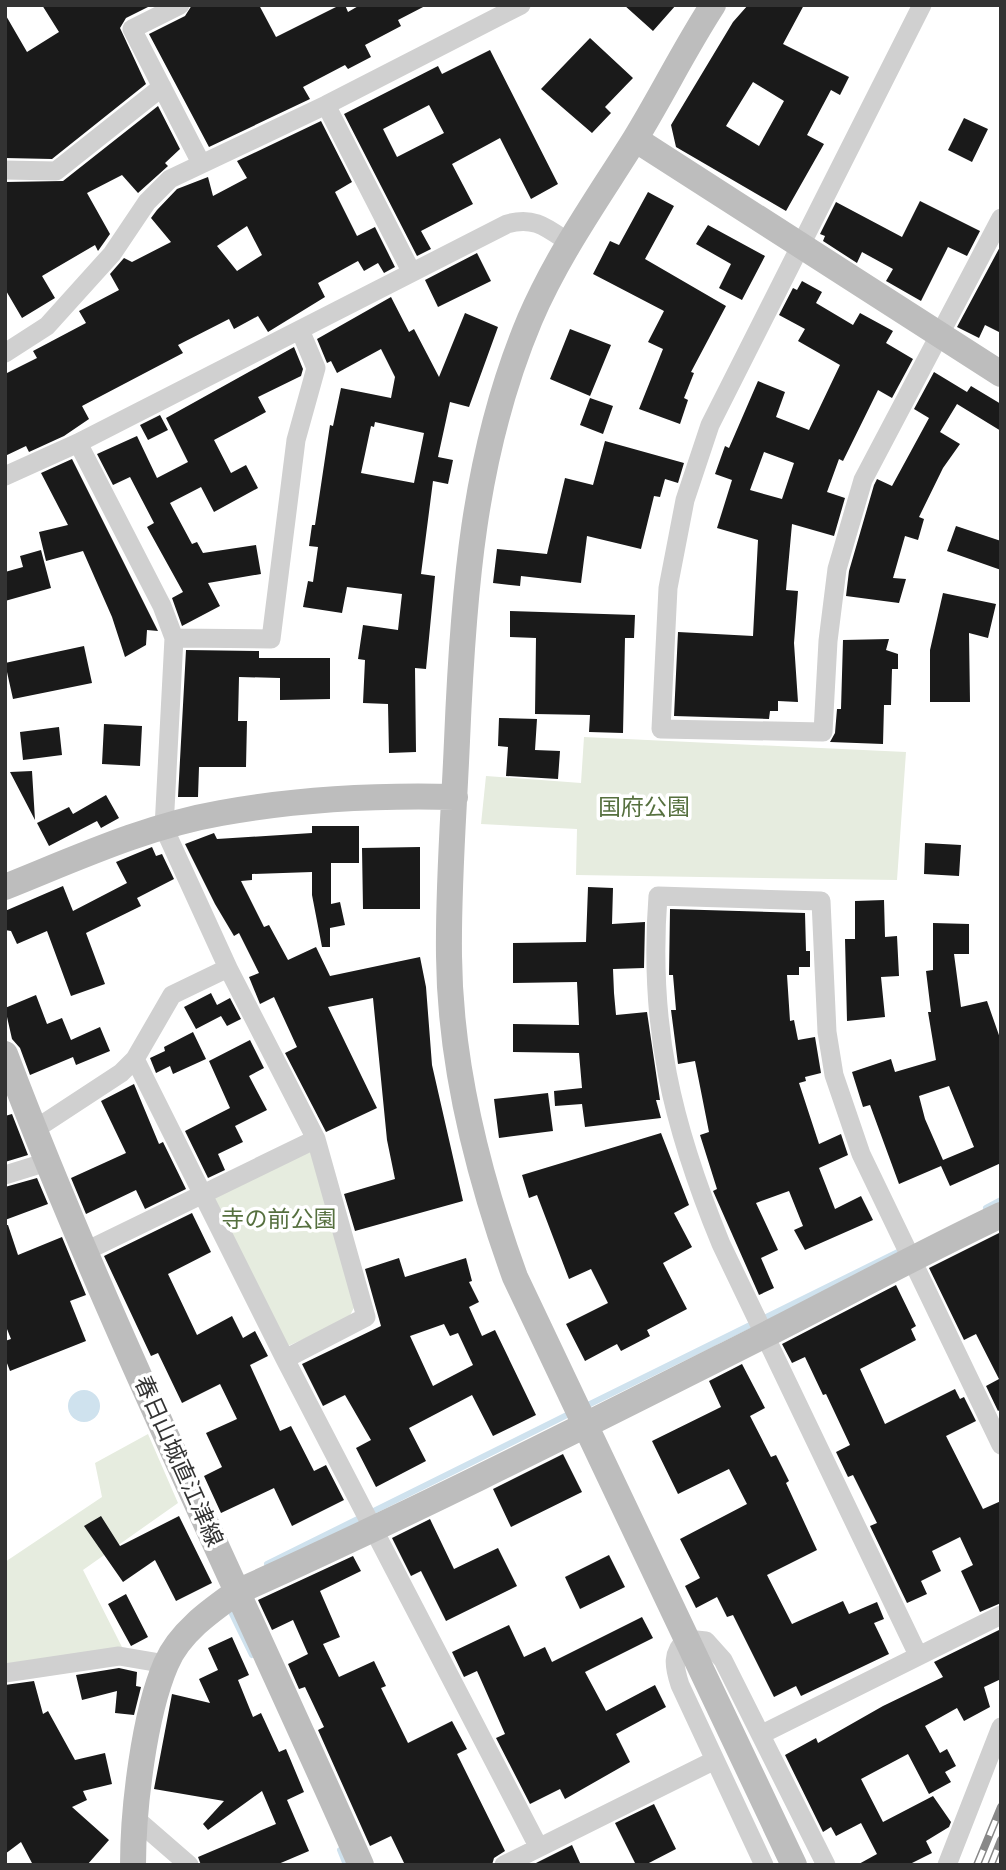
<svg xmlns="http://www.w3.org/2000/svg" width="1006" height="1870" font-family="'Asap Condensed','Noto Sans JP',sans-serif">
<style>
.green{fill:#e6ecdf}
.water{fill:#cfe2ee}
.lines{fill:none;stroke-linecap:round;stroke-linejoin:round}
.stream{stroke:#cfe2ee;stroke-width:6}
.building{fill:#1a1a1a;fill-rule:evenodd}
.street{stroke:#d0d0d0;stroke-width:19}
.secondary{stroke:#bdbdbd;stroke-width:26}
.rail-casing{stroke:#888;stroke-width:8}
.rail{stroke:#fff;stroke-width:5;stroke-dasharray:16;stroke-linecap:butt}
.labels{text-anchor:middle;stroke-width:7;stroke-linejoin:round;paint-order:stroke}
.park-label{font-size:23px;fill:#56703f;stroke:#fff}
.street-label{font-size:23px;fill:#333;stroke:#fff}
</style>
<rect width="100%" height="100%" fill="#fff"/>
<path class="green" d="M584 737 906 752 897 880 576 875 577 829 481 824 486 776 581 783Z
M310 1150 356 1304 348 1319 288 1346 213 1196Z
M148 1434 178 1503 83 1570 122 1647 5 1664V1562L102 1497 95 1463Z"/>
<path class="water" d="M68 1406a16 16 0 1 1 32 0a16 16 0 1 1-32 0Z"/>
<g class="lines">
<path class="stream" d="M986 1208 1001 1200
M584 1407 904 1249
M267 1564 571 1413
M228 1606 252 1655
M340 1850 346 1865"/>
</g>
<path class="building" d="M42 5H152L126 18 120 28 146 84 52 159 5 158V14L27 52 59 32Z
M192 5H259L276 37 340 5H345L348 12 360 5H427L398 20 401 26 365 45 371 57 348 69 345 65 303 87 310 99 209 147 149 34 185 16Z
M624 5H676L653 31Z
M748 5H804L783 44 849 77 840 95 831 90 807 135 824 144 786 211 676 147 671 125 733 22ZM753 82 784 101 759 146 726 126Z
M590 38 633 78 605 107 611 113 592 133 541 89Z
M490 50 558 184 531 199 500 138 452 164 473 204 421 231 431 249 417 256 344 114 438 66 442 74ZM429 105 444 133 397 157 383 129Z
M158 106 180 149 165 163 168 166 138 193 122 175 87 193 110 234 98 251 95 245 42 276 55 298 22 318 5 289V182L63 181Z
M964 118 988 129 972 162 948 150Z
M321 121 352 182 335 192 357 236 375 227 395 267 384 273 378 263 364 271 358 261 318 283 325 297 268 332 258 316 234 329 229 319 178 345 183 353 82 406 89 419 64 436 29 452 26 446 5 456V374L37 358 33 351 86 323 79 311 119 290 110 274 124 258 132 262 171 242 151 218 157 210 177 189 208 177 213 196 247 178 237 161ZM247 226 262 255 237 271 217 246Z
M648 192 674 206 645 259 726 306 691 372 694 373 684 398 688 400 680 424 639 409 663 349 648 342 664 311 593 274 610 241 619 245Z
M920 201 980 231 967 256 948 247 921 301 886 281 893 269 862 252 857 263 823 241 825 236 820 234 836 202 902 237Z
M708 225 765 256 742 300 719 288 731 264 696 244Z
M1001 245V333L985 325 979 338 957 327Z
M477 253 491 281 438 307 425 280Z
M802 281 822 292 816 303 853 325 860 313 893 331 886 343 913 359 892 398 878 390 843 461 839 459 827 492 845 498 834 536 792 524 786 590 798 591 794 643 798 702 778 701V711H770L769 719 674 716 678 632 753 636 758 540 717 528 732 480 715 474 725 446 729 448 758 381 785 392 776 417 809 430 840 365 798 341 805 329 779 315 793 288 797 290ZM764 452 794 463 782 499 750 490Z
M391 297 409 332 414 329 439 377 465 313 498 327 469 407 450 402 438 457 453 460 448 484 433 481 421 574 435 576 426 669 415 668 416 752 389 753 388 704 363 703 365 660 358 659 363 625 398 630 402 594 347 587 342 613 303 607 308 581 313 582 318 547 309 546 312 525H315L330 425 333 426 341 388 391 398 395 377 381 349 337 373 331 361 327 363 317 339ZM375 422 424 433 414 483 361 473 371 426 374 427Z
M570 329 611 345 590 396 550 379Z
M294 347 303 369 301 376 258 397 266 412 214 440 231 473 246 465 258 488 214 512 201 487 170 503 192 544 197 542 203 553 256 545 261 574 208 583 220 606 182 626 172 598 183 592 147 527 154 523 130 477 113 485 97 454 137 436 157 478 188 462 166 418Z
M934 372 967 392 971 386 1001 404V431L957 404 940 432 960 444 943 468 919 517 924 519 918 540 905 536 893 578 906 579 899 603 846 596 849 571 874 485 877 479 892 486 929 418 914 409Z
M590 398 613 406 603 434 580 425Z
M160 415 168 430 148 440 140 425Z
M605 441 684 463 678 483 665 479 660 497 654 496 641 549 587 536 581 583 521 576 520 586 493 583 497 549 547 554 565 478 593 485Z
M72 459 158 631 147 630 146 645 125 657 112 617 83 551 46 561 39 532 68 525 41 473Z
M956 526 1001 541V570L947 551Z
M41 550 51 588 5 601V572L23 567 20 556Z
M943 593 996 604 988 638 969 633 970 702H930V650Z
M510 611 635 615 634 638H625L623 733 589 732 590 715 535 714 536 638 510 637Z
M889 639 886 650 898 654V669H892L891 705H884L883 744 830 742 835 733 837 709H841L843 640Z
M84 646 92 683 13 699 5 663Z
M186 650 259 651V658H330V699L280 700V678L239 677 238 721H247L246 767H199L198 797H178Z
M499 718 537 719 535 750 560 751 558 779 506 776 508 747 498 746Z
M104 724 142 726 140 766 102 764Z
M59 727 62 755 23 760 20 732Z
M32 771 35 820 10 772Z
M106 795 119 818 101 828 97 821 49 846 37 823 69 807 73 814Z
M312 826H359V863H331V904L340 902 345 925 330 928V947H322L312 895V872L252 874V880L241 881 264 927 269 925 288 960 316 947 330 976 420 957 426 987 432 1065 463 1201 355 1231 344 1194 395 1179 387 1140 373 998 328 1007 377 1108 326 1132 285 1053 297 1047 274 997 260 1004 249 977 259 973 239 933 234 936 215 904 185 844 214 833 217 839 312 833Z
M925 843 961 845 959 876 924 874Z
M152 847 156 856 162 854 174 879 137 898 141 906 86 933 105 984 71 996 47 931 17 944 11 931 5 930V911L63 886 73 911 127 883 116 862Z
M420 847V909H363L362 848Z
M588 887 613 888 612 924 645 922 644 968 613 969 614 993 616 1015 647 1012 660 1100H656L661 1118 585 1127 582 1104 555 1106 554 1091 582 1088 579 1053 513 1052V1024L579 1025 577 982 513 983V943L586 942Z
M884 900 885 937 897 936 899 976 881 977 885 1017 847 1021 845 939H855V901Z
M670 909 805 913 806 951H810V967H799V975H787L790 1021 794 1020 798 1040 815 1037 821 1073 805 1077 806 1081 799 1083 819 1144 841 1134 848 1155 819 1168 835 1209 861 1196 873 1220 805 1250 794 1230 803 1226 789 1191 756 1203 778 1250 761 1258 774 1288 759 1295 713 1191 717 1189 700 1135 709 1132 695 1061 678 1064 671 1010H676L673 975H669Z
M933 923 969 924V954H954L961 1007 987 1001 1001 1041V1163L950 1186 941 1166 899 1184 870 1105 863 1107 852 1072 891 1059 895 1072 936 1060 928 1012H931L926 971 933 970ZM949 1086 974 1147 943 1160 925 1119 919 1096Z
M211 993 217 1005 230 998 241 1019 227 1026 221 1016 196 1029 184 1007Z
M36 995 47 1024 62 1018 71 1040 100 1027 110 1051 76 1065 73 1057 30 1075 20 1048 12 1039 5 1008Z
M193 1032 206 1059 173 1074 170 1066 156 1073 150 1058 165 1051 164 1047Z
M250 1040 264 1068 249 1076 267 1110 235 1126 243 1142 218 1154 225 1170 208 1178 185 1131 230 1108 209 1061Z
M134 1084 159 1144 163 1142 186 1189 145 1209 136 1190 86 1214 71 1178 126 1153 101 1101Z
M548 1093 553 1131 499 1138 494 1099Z
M12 1114 28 1155 5 1162V1116Z
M661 1133 689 1205 674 1213 692 1247 663 1263 687 1309 647 1330 650 1336 621 1351 617 1344 585 1361 566 1324 608 1303 591 1269 569 1279 537 1195 529 1198 522 1175Z
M37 1178 48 1204 5 1220V1187Z
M192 1213 211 1252 168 1274 197 1335 232 1316 243 1338 255 1331 268 1356 250 1365 280 1431 291 1426 314 1471 326 1465 344 1500 292 1526 274 1488 221 1513 204 1476 222 1467 206 1433 237 1419 220 1384 182 1403 158 1353 151 1356 104 1256Z
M5 1225H8L18 1255 62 1237 86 1295 70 1301 86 1341 10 1371 5 1358V1341L11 1339 5 1324Z
M999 1233 1001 1409 998 1411 986 1386 999 1379 976 1334 964 1340 929 1268Z
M399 1258 405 1277 466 1258 472 1281 469 1282 479 1302 469 1307 482 1336 495 1330 536 1415 493 1436 472 1395 409 1428 426 1461 376 1487 356 1448 371 1440 345 1395 323 1406 302 1364 381 1326 365 1269ZM444 1324 450 1336 458 1333 473 1365 433 1386 410 1336Z
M896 1285 916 1326 911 1329 916 1340 860 1369 885 1424 955 1389 960 1399 964 1397 976 1421 946 1436 983 1509 1001 1501V1603L980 1612 961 1571 973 1565 960 1537 932 1551 941 1571 921 1581 927 1594 907 1603 870 1526 877 1523 853 1475 848 1477 836 1452 850 1445 826 1394 823 1395 805 1357 792 1363 782 1344Z
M742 1364 765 1408 750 1416 771 1457 776 1455 789 1481 786 1483 817 1550 767 1575 792 1624 843 1601 849 1614 877 1602 884 1619 874 1623 889 1654 801 1696 796 1686 774 1697 733 1615 727 1617 717 1597 696 1608 685 1586 700 1578 680 1539 747 1504 729 1469 678 1494 652 1441 721 1407 709 1381Z
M563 1454 582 1492 511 1527 493 1489Z
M101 1516 120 1546 179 1516 212 1583 176 1601 155 1560 123 1582 84 1526Z
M430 1519 454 1569 498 1548 517 1586 446 1621 421 1571 411 1576 392 1538Z
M609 1555 625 1587 580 1609 565 1577Z
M353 1556 361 1571 320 1591 340 1637 323 1644 339 1677 374 1661 386 1686 381 1688 408 1743 452 1721 467 1749 457 1754 505 1851 494 1858 492 1865H405L391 1836 370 1846 318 1730 324 1727 305 1687 299 1689 288 1664 308 1654 293 1620 272 1630 258 1600Z
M126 1594 148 1637 131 1646 108 1604Z
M642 1617 653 1638 585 1672 606 1711 655 1685 666 1707 616 1734 630 1762 565 1799 560 1789 530 1804 496 1738 505 1734 477 1671 464 1677 452 1652 509 1625 524 1657 545 1647 552 1662Z
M1001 1629V1679L984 1687 990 1707 964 1721 957 1708 925 1726 940 1753 947 1749 956 1766 945 1772 951 1782 929 1794 908 1754 861 1779 883 1822 933 1796 951 1822 949 1827 926 1841 932 1853 908 1865H857L877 1854 861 1823 836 1836 831 1827 823 1832 785 1755 816 1738 818 1743 883 1706 943 1677 934 1662Z
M232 1637 249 1675 238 1680 253 1717 261 1713 279 1752 286 1749 304 1792 287 1800 309 1851 276 1865H201L198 1857 276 1824 262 1791 208 1830 203 1824 224 1801 154 1789 172 1694 210 1703 199 1679 218 1670 208 1648Z
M119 1668 137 1672 136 1686 141 1687 134 1715 115 1713 117 1691 82 1700 76 1675Z
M34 1681 43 1714 48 1711 75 1760 105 1753 112 1784 83 1791 87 1800 72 1807 109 1840 87 1865H33L21 1842 5 1854V1685Z
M654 1804 676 1849 645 1865H636L615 1823Z
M572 1845 581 1865H532Z"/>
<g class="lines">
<path class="street" d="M180 5 132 29 201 163
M922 5 710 425 685 500 668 588 661 729 823 732 828 641 837 569 863 480 1001 218
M326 105 411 271
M5 170 56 171 162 87
M5 353 47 326 112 254 147 202 170 179 326 105 521 5
M78 443 162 606 174 638 164 828 228 968 316 1139 366 1317 285 1359
M5 476 78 443 507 224C533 216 546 227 568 242
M174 638 271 639 296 440 316 368 300 330
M135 1059 285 1359 538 1846
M34 1130 121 1073 135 1059 172 995 228 968
M5 1175 47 1162
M86 1251 316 1139
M918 1655 721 1244C672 1125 648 1026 658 896L821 901 827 1032 834 1075 861 1154 1001 1445
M5 1673 119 1656 166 1664
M762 1734 1001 1615
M136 1819 189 1865
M504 1865 715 1760
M764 1865 680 1685C674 1667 671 1652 687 1639L706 1641 723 1660 826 1865
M947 1865 1001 1727"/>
<path class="secondary" d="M713 5C685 48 662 95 635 139 598 198 558 254 530 319 473 454 463 596 457 741 454 812 448 884 449 956 450 1066 478 1175 515 1277L794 1865
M635 139 1001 374
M5 887C75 859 146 826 221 813 298 799 376 795 455 797
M5 1054C110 1330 242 1595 361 1865
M133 1865C133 1809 144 1715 166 1664 179 1633 210 1611 237 1592 415 1512 590 1423 765 1335 844 1295 921 1253 1001 1215"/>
<g class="rail-casing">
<path id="rail" d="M977 1865 1001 1807
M991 1865 1001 1840"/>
</g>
<use href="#rail" class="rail"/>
</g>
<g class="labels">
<g class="park-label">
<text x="644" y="815">国府公園</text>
<text x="279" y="1227">寺の前公園</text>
</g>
<g class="street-label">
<text transform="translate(179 1461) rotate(66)" y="8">春日山城直江津線</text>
</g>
</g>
<rect width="1006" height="1870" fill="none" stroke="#333333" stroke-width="14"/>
</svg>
